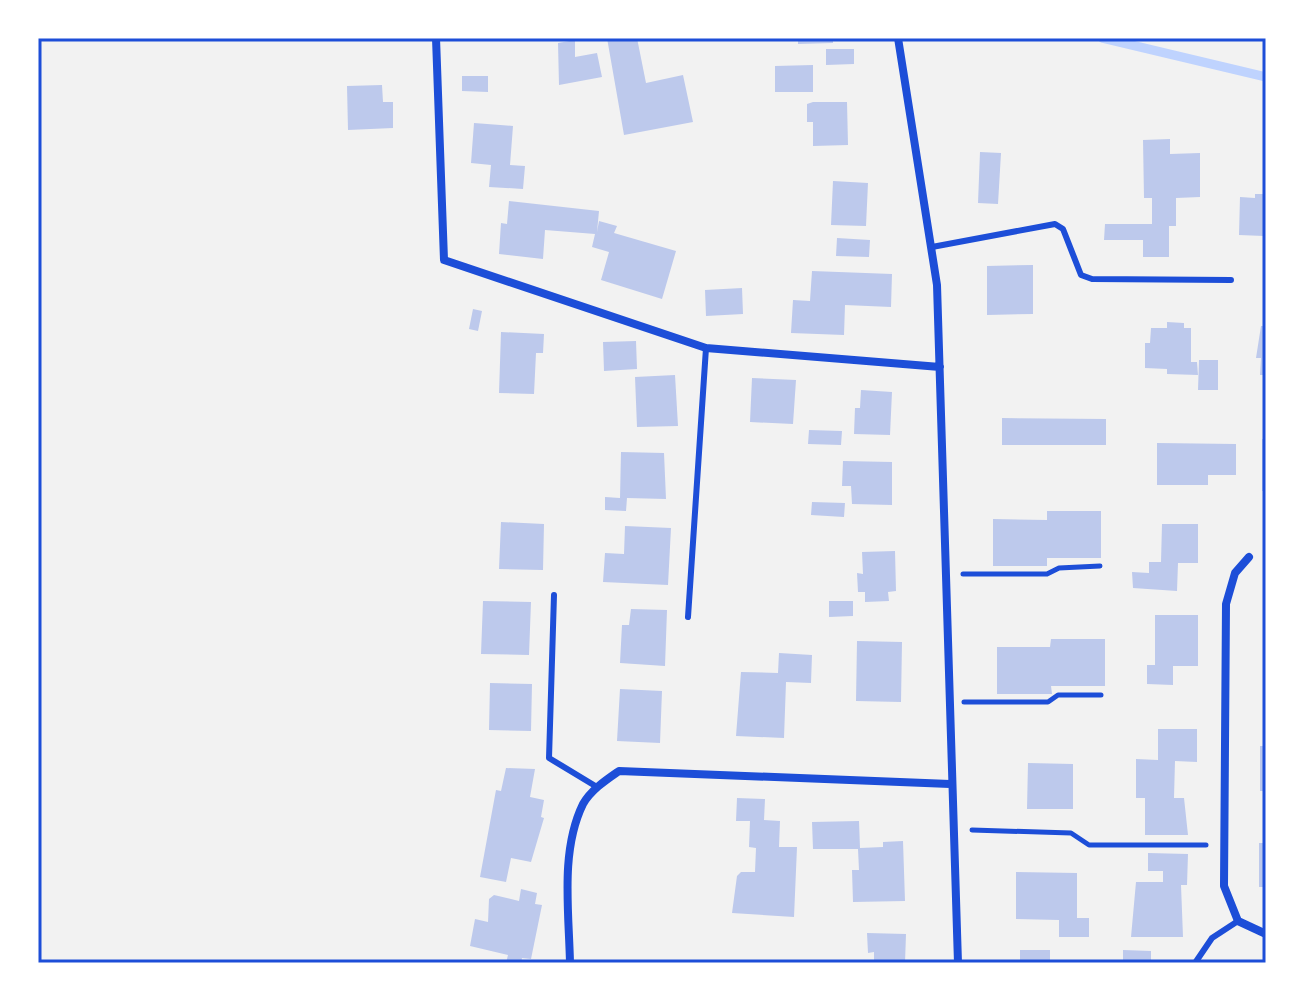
<svg xmlns="http://www.w3.org/2000/svg" width="1304" height="1001" font-family="'Open Sans',sans-serif">
<style>
.lines{fill:none;stroke-linecap:round;stroke-linejoin:round}
.stream{stroke:#bfd3fe;stroke-width:9}
.building{fill:#bdc9ec}
.path{stroke:#1d4ed8;stroke-width:5}
.service{stroke:#1d4ed8;stroke-width:6}
.minor{stroke:#1d4ed8;stroke-width:8}
.neatline{fill:none;stroke:#1d4ed8;stroke-width:3}
</style>
<rect width="100%" height="100%" fill="#f2f2f2"/>
<g class="lines">
<path class="stream" d="M1102 38 1266 77"/>
</g>
<path class="building" d="M607 38H637L646 83 683 75 693 122 624 135Z
M798 38H833V43L798 44Z
M575 40V57L597 53 602 77 559 85 558 43Z
M826 49H854V64L826 65Z
M813 65V92H775V66Z
M462 76H488V92L462 91Z
M382 85 383 102H393V128L348 130 347 86Z
M813 102H847L848 145 813 146V122H807V104Z
M474 123 513 126 510 165 525 166 523 189 489 187 491 165 471 163Z
M1170 139V154L1200 153V197L1176 198V226H1169V257H1143V240H1104L1105 224H1152V198H1144L1143 140Z
M980 152 1001 153 998 204 978 203Z
M833 181 868 183 866 226 831 225Z
M1255 194H1266L1264 236 1239 235 1240 197 1255 198Z
M509 201 599 211 597 232 599 221 617 226 614 233 676 251 662 299 601 280 609 252 592 247 595 234 545 230 543 259 499 254 501 223 507 224Z
M837 238 870 240 869 257 836 256Z
M1033 265V314L987 315V266Z
M812 271 892 274 891 307 845 305 844 335 791 333 793 300 810 301Z
M742 288 743 314 706 316 705 290Z
M473 309 482 311 478 331 469 329Z
M1167 322 1184 323V328H1191V362H1197L1198 375 1167 374V369L1145 368V343H1150L1151 328H1167Z
M1261 326H1266V375H1260L1261 358H1256Z
M501 332 544 334 543 353H536L534 394 499 393Z
M636 341 637 369 604 371 603 342Z
M1199 360H1218V390H1198Z
M675 375 678 426 637 427 635 377Z
M752 378 796 380 793 424 750 422Z
M861 390 892 392 890 435 854 434 855 408H860Z
M1002 418 1106 419V445H1002Z
M809 430 842 431 841 445 808 444Z
M1262 439H1266V491H1262Z
M1157 443 1236 444V475H1208V485H1157Z
M621 452 664 453 666 499 627 498 626 511 605 510V497L620 498Z
M843 461 892 462V505L852 504 851 486H842Z
M812 502 845 503 844 517 811 515Z
M1047 511H1101V558H1047V566H993V519L1047 520Z
M501 522 544 524 543 570 499 569Z
M1162 524H1198V563H1178L1177 591 1133 588 1132 572 1149 573V562H1161Z
M625 526 671 528 668 585 603 582 605 553 624 554Z
M895 551 896 591 888 592 889 601 865 602V592H858L857 573 863 574 862 552Z
M483 601 531 602 529 655 481 654Z
M829 601H853V616L829 617Z
M631 609 667 610 665 666 620 663 622 625H629Z
M1155 615H1198V666H1173V685L1147 684V665H1155Z
M1051 639H1105V686H1051L1052 694H997V647H1050Z
M857 641 902 642 901 702 856 701Z
M779 653 812 655 811 683 786 682 784 738 736 736 741 672 778 673Z
M490 683 532 684 531 731 489 730Z
M620 689 662 691 660 743 617 741Z
M1158 729H1197V762L1175 761 1174 798H1184L1188 835H1145V798H1136V759L1158 760Z
M1260 746H1266V791H1260Z
M1028 763 1073 764V809H1027Z
M506 768 535 769 530 797 544 800 541 817 544 818 531 862 511 858 506 882 480 877 496 790 501 791Z
M737 798 765 799 764 820 780 821 779 847H797L794 917 732 913 737 876 741 872H755L756 848 749 847 750 821H736Z
M859 821 860 848 883 847V842L903 841 905 901 853 902 852 870H859L858 849H813L812 822Z
M1259 843H1266V887H1259Z
M1148 853 1188 854 1187 885H1181L1183 937H1131L1136 882H1163V871H1148Z
M1016 872 1077 873V918H1089V937H1059V920L1016 919Z
M521 889 537 893 535 904 542 905 531 959 522 958 521 963H506L508 955 470 946 475 919 488 922 489 899 494 895 519 901Z
M867 933 906 934 905 963H874V952L868 953Z
M1020 950H1050V963H1020Z
M1123 950 1151 951V963H1123Z"/>
<g class="lines">
<path class="path" d="M963 574H1047L1059 568 1100 566
M964 702H1048L1058 695H1101
M972 830 1071 833 1089 845H1206"/>
<path class="service" d="M932 247 1055 224 1063 229 1081 275 1092 279 1231 280
M554 595 549 758 597 787
M688 617 706 348
M1195 963 1212 938 1238 921"/>
<path class="minor" d="M436 38 444 260 706 348 940 367
M898 38 937 285 958 963
M1249 557 1235 573 1226 604 1224 886 1238 921 1266 934
M570 963C569 912 560 851 583 804 591 790 606 780 619 771L950 784"/>
</g>
<rect width="1304" height="1001" fill="none" stroke="#ffffff" stroke-width="80"/>
<rect x="40" y="40" width="1224" height="921" class="neatline"/>
</svg>
